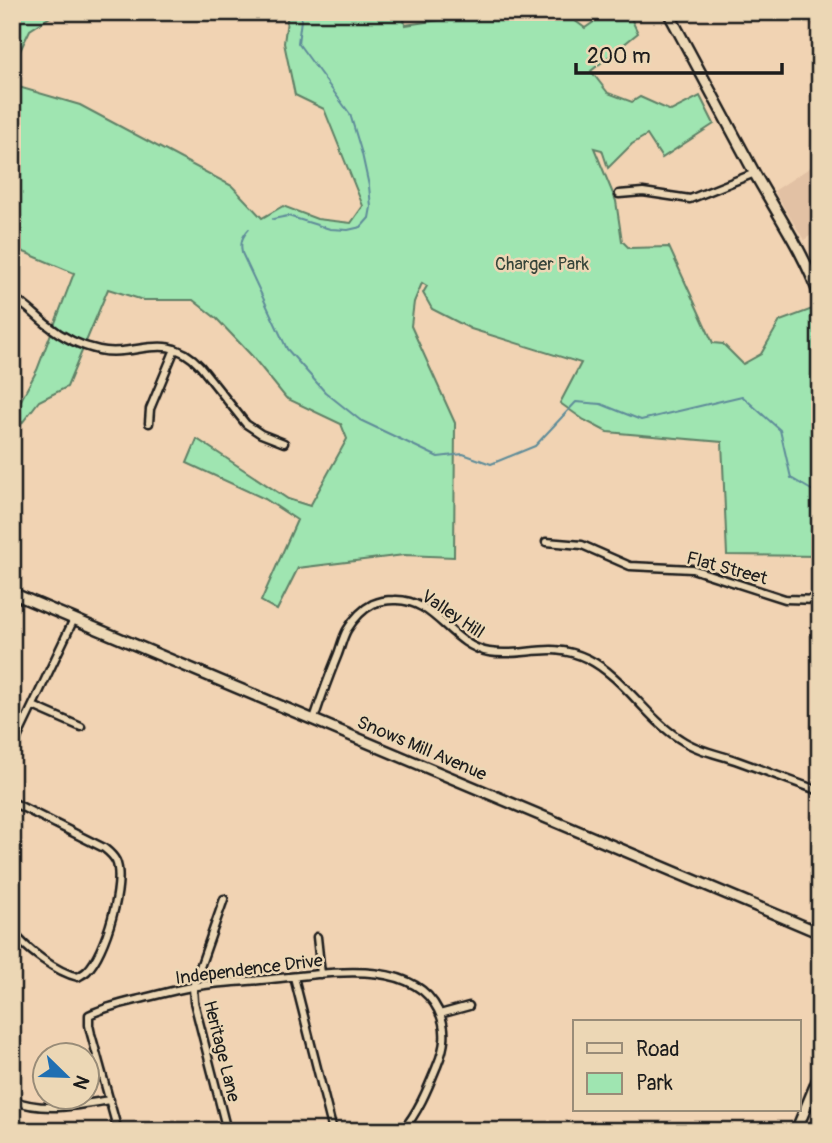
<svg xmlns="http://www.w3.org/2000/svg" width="832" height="1143" font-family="Pangolin,sans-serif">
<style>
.built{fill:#e2c1a4}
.green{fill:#9fe5b1;stroke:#5e8066;stroke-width:2}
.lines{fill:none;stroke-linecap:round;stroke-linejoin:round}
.stream{stroke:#5f8c99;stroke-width:2}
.street-casing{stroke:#1c1c1c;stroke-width:11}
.secondary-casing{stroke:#1c1c1c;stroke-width:14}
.street{stroke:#ecd7b5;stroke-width:6}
.secondary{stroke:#ecd7b5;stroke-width:9}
.labels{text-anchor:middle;stroke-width:5;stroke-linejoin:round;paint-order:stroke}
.park-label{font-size:18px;fill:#36443a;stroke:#ecd7b5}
.street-label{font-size:18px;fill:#1c1c1c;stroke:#ecd7b5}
</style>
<rect width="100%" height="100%" fill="#f1d3b3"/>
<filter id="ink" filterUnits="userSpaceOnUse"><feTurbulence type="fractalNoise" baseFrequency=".0143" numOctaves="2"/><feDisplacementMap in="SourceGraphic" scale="14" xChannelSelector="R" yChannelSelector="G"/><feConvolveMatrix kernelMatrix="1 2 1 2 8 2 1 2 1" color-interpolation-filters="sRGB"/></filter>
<g filter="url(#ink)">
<path class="built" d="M784 12H820V119L811 70 815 27Z
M820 161V229L804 240 774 191Z"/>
<path class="green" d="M12 12H58L30 30 17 57 12 56Z
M288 12H403L405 25 439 20 448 12H563L585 28 608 12H628L638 33 591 71 608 93 632 102 640 97 671 111 700 96 714 124 662 158 647 135 632 144 608 168 602 150 594 148 616 201 622 241 629 248 669 247 713 343 723 344 743 364 761 354 780 321 815 308 820 328V556L727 555 722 442 607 432 584 420 560 403 581 363 471 329 432 309 423 293 427 286 422 283 414 302 411 326 455 423 454 557 404 555 298 568 277 610 261 601 297 520 265 499 187 463 197 439 288 499 310 506 347 439 341 424 286 398 252 356 217 319 193 300H143L108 289 67 387 39 401 12 436V417L37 370 74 273 12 247V85L80 105 232 186 262 218 283 206 317 219 351 223 363 206 324 109 295 95 284 43Z"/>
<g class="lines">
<path class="stream" d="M12 36 21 12
M273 219 288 216 330 229 348 230 361 227 369 218 371 207 369 186 362 154 350 114 298 43 302 12
M249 229C242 237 240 242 242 253L287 349 325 392 360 420 438 457 463 454 491 464 535 446 576 402 601 404 641 420 742 396 780 430 791 478 820 495"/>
<g class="street-casing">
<path id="street" d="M820 37 816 64 820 88
M619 194 643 192 690 199 755 173
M12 297C25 304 35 315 46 324 61 336 80 346 99 350 136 358 166 329 200 366L246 424 261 434 284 443
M149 423 150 409 175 349
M546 542 582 545 630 566 692 569 785 599 820 600
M33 706 81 727
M314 719C321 698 329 676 338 654 341 646 343 637 347 630 353 620 363 609 373 604 380 601 387 600 394 600 435 598 450 645 489 652 525 658 550 640 588 659 624 677 646 718 680 739 696 750 717 754 735 760 763 770 791 781 820 791
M12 749 74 619
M12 802 104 848C109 852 113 855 116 861 126 883 105 954 87 971 85 973 81 975 78 977 56 972 26 949 12 931
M224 899 193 987 194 1002 227 1131
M317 937 321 974
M294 977 333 1131
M440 1014 469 1006
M12 1100C44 1113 77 1105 110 1100
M118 1131 91 1034 89 1025V1015C105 1007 123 1003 140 999 157 995 174 990 192 987 218 982 245 982 271 979 320 975 411 955 438 1010 448 1029 445 1047 437 1066 428 1088 418 1113 402 1131"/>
</g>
<g class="secondary-casing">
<path id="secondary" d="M668 12C697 66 726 120 755 174 778 215 805 254 820 298
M12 593 820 933
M796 1131 820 1074"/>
</g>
<use href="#street" class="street"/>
<use href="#secondary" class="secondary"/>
</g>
</g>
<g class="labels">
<g class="park-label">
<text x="542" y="270">Charger Park</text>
</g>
<g class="street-label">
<text transform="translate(727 568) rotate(15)" y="6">Flat Street</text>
<text transform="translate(453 614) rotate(34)" y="6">Valley Hill</text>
<text transform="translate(422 748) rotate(23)" y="6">Snows Mill Avenue</text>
<text transform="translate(249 969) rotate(-7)" y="6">Independence Drive</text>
<text transform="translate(222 1051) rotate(76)" y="6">Heritage Lane</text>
</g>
</g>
<rect width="832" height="1143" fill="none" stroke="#ecd7b5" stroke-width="42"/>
<rect x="21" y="21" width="790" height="1101" fill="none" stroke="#1c1c1c" stroke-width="2.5" filter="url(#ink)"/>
<rect x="573" y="1020" width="228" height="91" fill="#ecd7b5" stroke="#998c78" stroke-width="2"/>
<rect x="587" y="1043" width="35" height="10" fill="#ecd7b5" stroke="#998c78" stroke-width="2"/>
<text x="636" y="1056" font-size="21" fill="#1c1c1c">Road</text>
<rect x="587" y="1073" width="35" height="21" fill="#9fe5b1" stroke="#998c78" stroke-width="2"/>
<text x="636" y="1090" font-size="21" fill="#1c1c1c">Park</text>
<g transform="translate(66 1076) rotate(113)"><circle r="33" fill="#ecd7b5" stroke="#998c78" stroke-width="2"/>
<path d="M0-5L12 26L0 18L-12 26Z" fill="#1f6fb2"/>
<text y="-10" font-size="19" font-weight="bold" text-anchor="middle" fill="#1c1c1c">N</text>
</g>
<path d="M576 63v10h206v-10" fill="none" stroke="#1c1c1c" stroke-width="3.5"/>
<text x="587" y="63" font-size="21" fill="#1c1c1c" stroke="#ecd7b5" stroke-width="5" paint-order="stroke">200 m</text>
</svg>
